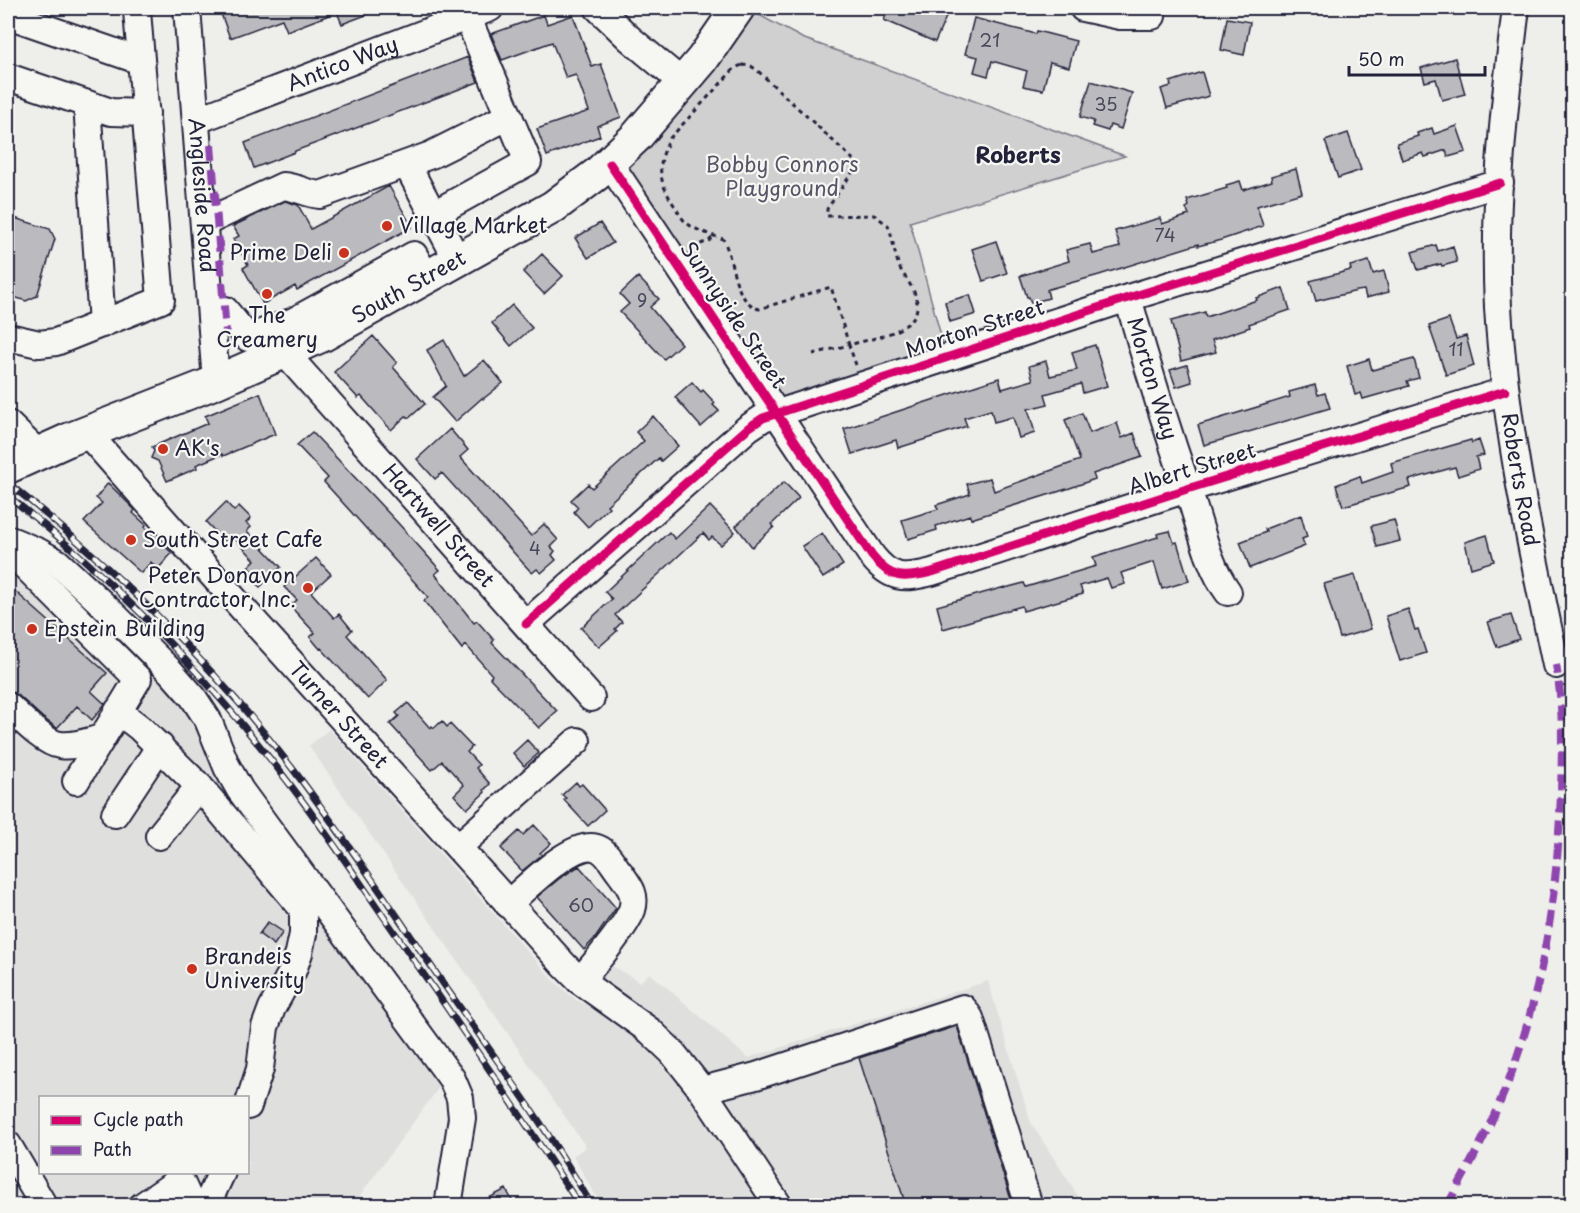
<svg xmlns="http://www.w3.org/2000/svg" width="1580" height="1213" font-family="'Playpen Sans',sans-serif">
<style>
.built{fill:#dfdfde;fill-rule:evenodd}
.green{fill:#d0d0d1;stroke:#797986;stroke-width:1.5}
.building{fill:#bbbbbf;stroke:#22223b;stroke-width:1.5}
.lines{fill:none;stroke-linecap:round;stroke-linejoin:round}
.minor-casing{stroke:#22223b;stroke-width:30}
.major-casing{stroke:#22223b;stroke-width:36}
.path{stroke:#22223b;stroke-width:3;stroke-dasharray:4.5 4.5;stroke-linecap:butt}
.minor{stroke:#f6f6f2;stroke-width:26}
.major{stroke:#f6f6f2;stroke-width:32}
.rail-casing{stroke:#22223b;stroke-width:7}
.rail{stroke:#f6f6f2;stroke-width:4.5;stroke-dasharray:14;stroke-linecap:butt}
.quiet{stroke:#8e44ad;stroke-width:8;stroke-dasharray:15 8;stroke-linecap:butt}
.cycleway-casing{stroke:#f6f6f2;stroke-width:13}
.cycleway{stroke:#d6006c;stroke-width:9}
.poi-dot{fill:#c8321e;stroke:#f6f6f2;stroke-width:2}
.labels{text-anchor:middle;stroke-width:4.5;stroke-linejoin:round;paint-order:stroke}
.number-label{font-size:18px;fill:#48485c}
.street-label{font-size:21px;fill:#22223b;stroke:#f6f6f2}
.park-label{font-size:21px;fill:#565668;stroke:#f6f6f2}
.poi-label{font-size:21px;fill:#22223b;stroke:#f6f6f2;text-anchor:start}
.neighbourhood-label{font-size:22px;font-weight:bold;fill:#22223b;stroke:#f6f6f2}
</style>
<rect width="100%" height="100%" fill="#eeeeeb"/>
<filter id="ink" filterUnits="userSpaceOnUse"><feTurbulence type="fractalNoise" baseFrequency=".0167" numOctaves="2"/><feDisplacementMap in="SourceGraphic" scale="12" xChannelSelector="R" yChannelSelector="G"/><feConvolveMatrix kernelMatrix="1 2 1 2 8 2 1 2 1" color-interpolation-filters="sRGB"/></filter>
<g filter="url(#ink)">
<path class="built" d="M8 539 57 562 218 743 453 1068 353 1205H8ZM40 1098H248V1172H40Z
M329 729 555 982 576 1000 587 1005 602 975 612 966 640 982 650 973 748 1058 988 981 1031 1123 1084 1205H601L573 1156 586 1147 309 746Z"/>
<path class="green" d="M746 8 802 38 1125 156 910 222 947 358 778 413 616 157Z"/>
<path class="building" d="M231 8H382V9L342 24 337 12 287 31 282 19 230 38 220 11Z
M889 8H950L935 42 884 20Z
M544 15 547 24 573 15 592 67 601 64 621 117 597 126 600 136 547 156 537 129 589 111 576 75 566 78 552 42 502 60 491 34Z
M974 18 1036 34 1037 31 1076 41 1069 67 1050 62 1043 90 1023 86 1027 71 992 61 988 76 974 72 978 57 965 54Z
M1227 18 1250 22 1244 55 1221 50Z
M468 57 478 82 295 151V152L254 168 245 143Z
M1455 58 1465 94 1442 100 1436 79 1425 82 1421 68Z
M1202 72 1209 96 1167 108 1161 89 1171 86 1170 82Z
M1091 81 1132 93 1121 129 1110 125 1108 131 1092 126 1094 121 1080 117Z
M1457 126 1466 152 1448 157 1446 150 1425 157 1423 153 1402 160 1397 143 1418 136 1417 133 1432 128 1434 134Z
M1348 133 1361 170 1338 178 1325 141Z
M1296 169 1302 193 1257 206 1263 226 1221 240 1198 246V244L1099 275 1049 289 1047 290 1049 298 1031 303 1029 297H1027L1020 276 1069 261 1066 250 1090 244 1093 254 1120 247 1115 231 1160 218 1162 224 1189 215 1186 208 1189 206 1187 200 1227 188 1226 185 1240 181 1243 190 1272 181 1271 176Z
M389 186 412 227 297 290 295 286 263 304 243 268 248 265 233 239 239 236 233 226 285 201 298 205 311 229Z
M8 216 50 229 55 239 37 296 26 301 8 295Z
M600 223 613 243 588 258 575 238Z
M996 241 1007 273 983 281 972 249Z
M1436 245 1438 251 1453 246 1457 262 1442 266 1441 264 1418 270 1412 252Z
M542 254 563 276 544 294 523 272Z
M1369 261 1373 274 1384 271 1389 292 1366 298 1364 290 1357 291 1316 301 1310 281 1351 270 1350 266Z
M638 277 659 299 650 307 681 344 664 359 620 312 629 304 620 294Z
M1283 288 1290 310 1249 324 1250 327 1212 340 1216 352 1181 361 1171 321 1205 312 1206 317 1257 300 1256 298Z
M970 295 976 314 950 322 945 302Z
M512 305 532 328 511 346 492 323Z
M1449 319 1456 339 1466 336 1474 366 1446 375 1429 326Z
M373 336 397 363 393 367 425 404 409 418 406 416 391 430 361 396 358 398 334 372Z
M444 340 464 376 484 360 503 383 483 399 482 398 455 422 433 397 446 386 427 350Z
M1095 345 1107 386 1083 393 1081 384 1045 394 1048 404 1028 409 1035 433 1019 438 1013 417 994 422 991 410 964 418 967 426 898 448 896 440 852 454 844 429 999 378 1002 389 1033 380 1029 366 1046 361 1050 376 1077 370 1072 352Z
M1369 359 1372 370 1414 359 1419 378 1407 381 1409 386 1363 399 1361 393 1355 395 1347 366Z
M1187 365 1192 382 1176 387 1170 370Z
M692 382 701 392 703 390 715 403 713 405 719 411 701 427 675 397Z
M1315 385 1318 395 1325 393 1330 408 1204 445 1198 425 1290 397 1289 392Z
M260 393 275 434 223 456 222 454 196 465 197 468 167 481 158 461 151 458 154 451 152 447 208 423 205 416Z
M1082 413 1090 433 1117 423 1122 438 1134 433 1142 457 1093 474 1095 479 1070 488 971 519 970 515 936 526 937 530 908 539 902 520 938 509 936 505 970 494 967 484 990 478 994 491 1080 460 1065 420Z
M653 416 678 446 661 461 659 458 607 505 609 507 588 527 574 512 578 507 571 500 588 484 592 488 644 441 636 432Z
M450 429 468 450 460 457 531 536 544 524 558 540 551 547 555 551 552 555 556 560 541 573 537 569 532 573 442 473 435 479 417 459Z
M312 432 397 522 440 570 435 574 474 623 477 621 494 640 492 643 557 711 539 728 490 678 492 675 466 645 462 649 424 601 428 597 324 482 328 478 297 445Z
M1471 440 1472 443 1479 440 1484 455 1476 457 1479 469 1458 476 1455 467 1409 480 1411 487 1343 506 1336 485 1360 476 1362 483 1393 472 1391 463Z
M784 482 799 498 772 524 774 527 752 547 736 526Z
M108 483 135 510 133 513 146 525 145 527 172 553 158 569 151 562 141 573 84 522 102 503 96 498Z
M226 502 234 511 239 506 251 518 246 523 251 527 247 531 281 567 260 587 248 575 253 571 248 567 255 560 231 535 224 541 206 522Z
M710 506 735 532 721 545 712 537 709 540 703 533 615 615 622 622 615 629 617 631 599 647 581 628 612 599 605 592 669 532 675 539Z
M1301 515 1307 537 1302 539 1305 546 1250 568 1240 542 1266 532 1265 529Z
M1394 520 1400 541 1377 547 1371 526Z
M1170 531 1174 543 1177 542 1189 581 1162 589 1154 562 1121 573 1125 584 1111 588 1107 578 1080 586 1083 594 1023 611 1022 606 943 629 937 606 1005 587V588L1024 583 1026 587 1096 566 1093 557 1158 537 1157 534Z
M822 533 843 565 823 578 802 546Z
M1487 535 1494 561 1471 568 1465 542Z
M316 558 331 574 311 592 334 618 339 614 352 630 347 635 387 680 368 699 321 648 320 649 310 637 315 633 290 606 297 600 284 587Z
M1355 575 1371 629 1340 638 1324 584Z
M8 585 107 673 91 691 105 704 92 720 77 706 57 728 42 717 18 695 8 690Z
M1408 609 1415 630 1418 629 1426 653 1400 661 1386 616Z
M1511 615 1519 639 1497 647 1488 622Z
M408 703 430 728 432 726 434 728 442 721 447 727 450 724 472 747 467 752 479 765 476 768 490 784 484 790 485 792 467 809 454 795 464 785 442 761 432 770 390 724 399 716 396 713Z
M527 740 539 753 524 766 513 753Z
M576 782 579 786 582 784 605 810 588 826 564 800 566 798 562 795Z
M534 825 551 843 540 853 542 855 522 871 501 848 519 831 523 835Z
M579 866 616 908 596 937 584 950 537 897 560 878Z
M268 922 283 932 274 945 259 934Z
M957 1026 1013 1206H906L859 1058Z
M506 1189 515 1206H474Z"/>
<g class="lines">
<g class="minor-casing">
<g id="minor">
<path id="s1" d="M187 8 216 382"/>
<path d="M598 8 629 38 683 83"/>
<path d="M1083 8 1120 16H1152"/>
<path id="s2" d="M1516 8C1504 106 1493 207 1498 307 1505 428 1531 546 1556 665"/>
<path d="M8 15 141 61"/>
<path d="M8 77 111 112 146 113"/>
<path d="M87 104 102 324"/>
<path id="s3" d="M197 120 490 8"/>
<path d="M610 164 872 556C891 580 904 579 932 572L1187 489 1505 391"/>
<path d="M407 165 458 261"/>
<path d="M434 214 528 162 467 16"/>
<path d="M204 223 283 186C297 187 307 194 320 195L431 155 509 116"/>
<path id="s4" d="M1128 298C1147 366 1168 433 1191 499 1201 530 1209 566 1228 592"/>
<path d="M211 311 225 310 248 338 294 321 414 255 427 278"/>
<path d="M8 337 39 344 56 342 161 300 137 11 138 8"/>
<path id="s5" d="M285 353 591 698"/>
<path d="M8 424 39 454"/>
<path id="s6" d="M87 433 189 549 564 965 580 981 650 1031 672 1052 702 1090 779 1206"/>
<path d="M8 539 39 552 57 562 111 612 171 672 193 697 208 720 227 767 240 790 452 1079 460 1098 462 1118 448 1206"/>
<path d="M8 549 138 679 76 781"/>
<path d="M526 624 748 428 763 418 1128 298 1500 183"/>
<path d="M8 706C20 717 44 743 60 745 74 747 89 741 102 738"/>
<path d="M118 711 140 728 199 786 304 910"/>
<path d="M115 814 160 746"/>
<path d="M159 836 199 786"/>
<path d="M458 847 577 741"/>
<path d="M508 904C525 889 576 836 599 849 608 853 614 866 620 873 629 886 637 894 632 910 624 930 594 964 580 981"/>
<path d="M702 1090 756 1076 963 1008 970 1018 1029 1206"/>
<path d="M248 1106 260 1069 265 1027 272 1008 293 970 299 953 303 934V895"/>
<path d="M8 1145 44 1206"/>
<path d="M142 1206 177 1182H181L192 1206"/>
<path d="M206 1206 222 1172"/>
</g>
</g>
<g class="major-casing">
<g id="major">
<path id="s7" d="M8 467 68 440 216 382 323 335 553 207 597 174 636 137 702 60 738 8"/>
</g>
</g>
<path class="path" d="M742 65 751 66 758 71 858 164 827 209V216L874 215 888 225C893 238 894 253 899 266 904 278 917 290 917 304 919 332 869 339 849 345L831 287 759 309C732 300 735 261 723 239 712 235 697 231 688 224 681 219 678 211 674 205 657 179 657 164 670 138L735 68Z
M692 247 709 241 714 236
M813 354 849 345 856 365"/>
<use href="#minor" class="minor"/>
<use href="#major" class="major"/>
<g class="rail-casing">
<path id="rail" d="M8 483C113 567 210 661 292 768 344 836 392 909 440 979 492 1054 547 1127 592 1206
M8 496C111 576 202 671 282 774 325 829 364 889 404 946 464 1032 523 1118 580 1206"/>
</g>
<use href="#rail" class="rail"/>
<path class="quiet" d="M211 145 226 332
M1447 1206C1474 1158 1500 1109 1517 1057 1546 972 1558 882 1561 792 1562 748 1564 710 1556 665"/>
<g class="cycleway-casing">
<path id="cycleway" d="M610 164 872 556C891 580 904 579 932 572L1187 489 1505 391
M526 624 748 428 763 418 1128 298 1500 183"/>
</g>
<use href="#cycleway" class="cycleway"/>
</g>
</g>
<g class="poi-dot">
<circle cx="387" cy="226" r="6"/>
<circle cx="344" cy="253" r="6"/>
<circle cx="267" cy="294" r="6"/>
<circle cx="163" cy="449" r="6"/>
<circle cx="131" cy="540" r="6"/>
<circle cx="308" cy="588" r="6"/>
<circle cx="32" cy="629" r="6"/>
<circle cx="192" cy="969" r="6"/>
</g>
<g class="labels">
<g class="number-label">
<text x="990" y="47">21</text>
<text x="1106" y="111">35</text>
<text x="1165" y="242">74</text>
<text x="642" y="307">9</text>
<text x="1456" y="356">11</text>
<text x="535" y="555">4</text>
<text x="581" y="912">60</text>
</g>
<g class="street-label">
<text dy="7" stroke="none"><textPath href="#s3" startOffset="156">Antico Way</textPath></text>
<text dy="7" stroke="none"><textPath href="#s1" startOffset="188">Angleside Road</textPath></text>
<text dy="7" stroke="none"><textPath href="#s7" startOffset="440">South Street</textPath></text>
<text transform="translate(733 315) rotate(56)" y="7">Sunnyside Street</text>
<text transform="translate(975 329) rotate(-18)" y="7">Morton Street</text>
<text dy="7" stroke="none"><textPath href="#s4" startOffset="84">Morton Way</textPath></text>
<text transform="translate(1192 469) rotate(-17)" y="7">Albert Street</text>
<text dy="7" stroke="none"><textPath href="#s2" startOffset="474">Roberts Road</textPath></text>
<text dy="7" stroke="none"><textPath href="#s5" startOffset="231">Hartwell Street</textPath></text>
<text dy="7" stroke="none"><textPath href="#s6" startOffset="378">Turner Street</textPath></text>
</g>
<g class="park-label">
<text x="782" y="172">Bobby Connors<tspan x="782" dy="24">Playground</tspan></text>
</g>
<g class="poi-label">
<text x="399" y="233">Village Market</text>
<text x="332" y="260" text-anchor="end">Prime Deli</text>
<text x="267" y="323" text-anchor="middle">The<tspan x="267" dy="24">Creamery</tspan></text>
<text x="175" y="456">AK's</text>
<text x="143" y="547">South Street Cafe</text>
<text x="296" y="583" text-anchor="end">Peter Donavon<tspan x="296" dy="24">Contractor, Inc.</tspan></text>
<text x="44" y="636">Epstein Building</text>
<text x="204" y="964">Brandeis<tspan x="204" dy="24">University</tspan></text>
</g>
<g class="neighbourhood-label">
<text x="1018" y="163">Roberts</text>
</g>
</g>
<rect width="1580" height="1213" fill="none" stroke="#f6f6f2" stroke-width="30"/>
<rect x="15" y="15" width="1550" height="1183" fill="none" stroke="#22223b" stroke-width="2" filter="url(#ink)"/>
<rect x="39" y="1096" width="210" height="78" fill="#f6f6f2" stroke="#a1a1a9" stroke-width="1.5"/>
<rect x="51" y="1116" width="30" height="9" fill="#d6006c" stroke="#a1a1a9" stroke-width="1.5"/>
<text x="93" y="1126" font-size="18" fill="#22223b">Cycle path</text>
<rect x="51" y="1146" width="30" height="9" fill="#8e44ad" stroke="#a1a1a9" stroke-width="1.5"/>
<text x="93" y="1156" font-size="18" fill="#22223b">Path</text>
<path d="M1349 66v9h136v-9" fill="none" stroke="#22223b" stroke-width="3"/>
<text x="1358" y="66" font-size="18" fill="#22223b" stroke="#f6f6f2" stroke-width="4.5" paint-order="stroke">50 m</text>
</svg>
